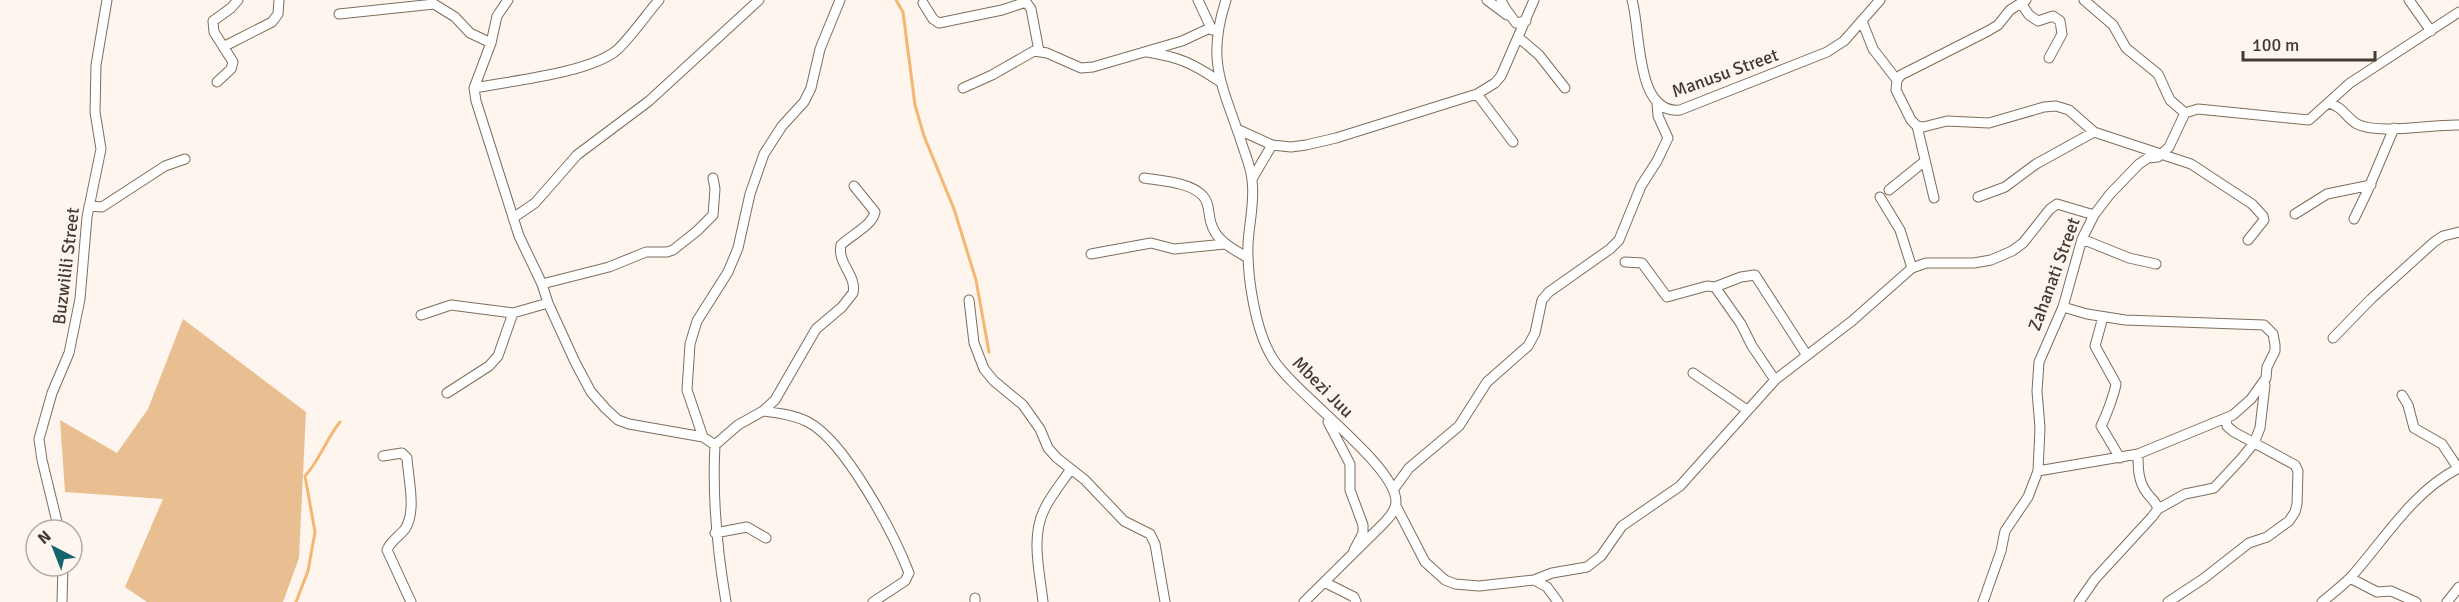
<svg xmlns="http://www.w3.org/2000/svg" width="2459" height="602" font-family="Signika,sans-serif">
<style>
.green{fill:#e9be91}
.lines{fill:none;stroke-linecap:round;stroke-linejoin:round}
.stream{stroke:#f5b673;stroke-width:3}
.minor-casing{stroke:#7f6d5b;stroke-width:11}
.minor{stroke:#fff;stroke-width:9}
.labels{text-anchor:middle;stroke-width:5;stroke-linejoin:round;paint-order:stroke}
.street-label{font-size:18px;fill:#433b33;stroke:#fef6ee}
</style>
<rect width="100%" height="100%" fill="#fef6ee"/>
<path class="green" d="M183 319 306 412 299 558 283 602H147L125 587 163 499 65 492 60 420 117 453 148 409Z"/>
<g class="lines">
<path class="stream" d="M896 0 903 12 915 105 924 136 954 209 976 280 989 352
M296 602 308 571 315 532 305 476C320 460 326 439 340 422"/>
<g class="minor-casing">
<path id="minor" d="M508 0 497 16 491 43 474 88 476 101 519 236 542 284 548 303 575 362 591 392 606 409 618 420 629 424 703 437 715 445C712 499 717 549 726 602
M1198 0 1212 30
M1226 0C1206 61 1222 84 1241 141 1245 154 1251 167 1252 180 1255 202 1249 223 1248 244 1247 276 1255 331 1273 359 1296 395 1397 466 1396 502 1396 511 1388 519 1382 525L1304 602
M1487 0 1507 15
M1501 0 1505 8 1516 23 1526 21
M1632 0C1641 30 1635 115 1680 110L1827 52 1844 41 1880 0
M2026 0 2010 10 1998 25 1988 31 1901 75 1897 80 1896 90 1911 120 1917 126 1923 127 1947 121 1989 123 2044 107 2056 106 2069 110 2094 132 2191 164 2252 204 2263 216 2264 220 2248 240
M2084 0 2113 25 2126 48 2158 74 2170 100 2185 113
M2409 0 2431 31
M923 3 933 19 939 23 1002 10 1026 2 1031 9 1039 51
M2021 3 2029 15 2038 21 2053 16 2060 21 2062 34 2049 58
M339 14 434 4 455 17 470 33 491 43
M1862 21 1873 49 1897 80
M1518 37 1539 55 1565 88
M223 47 272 22 278 14 279 0
M1147 52C1179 57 1192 63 1219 81
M217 82 231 69 233 62 214 32 213 21 231 8 238 0
M474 88C510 81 590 73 617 50 631 37 646 15 659 0
M963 88 992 75 1034 51 1047 53 1081 68 1093 67 1182 41 1210 28
M1477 94 1513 142
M2328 103C2344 107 2346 118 2357 124 2378 135 2433 124 2459 125
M1917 126 1934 198
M1237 129 1272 145 1291 147 1306 145 1336 138 1477 94 1495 83 1501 76 1534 0
M1144 178C1162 181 1190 182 1203 196 1210 204 1208 214 1211 223 1216 241 1233 249 1248 258
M1252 179 1272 145
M1889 190 1925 161
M1880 197 1900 230 1912 268
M1978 197 2005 187 2036 164 2094 132
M89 206 102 207 165 166 185 159
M2295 214 2327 194 2371 185
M513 218 535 203 577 155 649 101 759 0
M2354 219 2367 192 2394 128
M2082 239 2129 258 2156 264
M1091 254 1151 243 1174 249 1225 244
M1625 262 1642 263 1667 297 1707 286 1715 287 1741 324 1752 346 1775 380
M542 284 609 267 646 252H667L673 250 697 231 713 215 715 189 713 178
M1715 287 1741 277 1755 275 1806 354
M969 300 974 343 984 369 994 381 1023 405 1040 429 1048 448 1057 458 1085 480 1124 521 1150 534 1155 544 1165 602
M421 315 451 305 513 313 548 303
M2103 317 2095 346 2116 384C2114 395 2106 416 2101 426L2120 458
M2333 338 2371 299 2434 242 2443 236 2459 232
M1693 373 1747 410
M447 393 489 366 498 356 513 313
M2402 395 2408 405 2414 428 2442 444 2458 468
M763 411C778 413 794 415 808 422 845 441 894 534 909 573L905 581 873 602
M1328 422 1350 464V490L1363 525V533L1354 550
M703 437 687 390 690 344 697 321 728 272 738 248 750 194 764 154 782 126 804 102 811 88 820 49 840 0
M715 445 738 425 763 411 775 400 816 329 842 307 853 293C857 275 837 264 841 245 851 235 872 226 875 212L854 186
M383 456 402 453 407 458C408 478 417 511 405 529 399 537 391 540 387 550L411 602
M2038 471 2138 454 2233 415 2251 399 2266 378 2267 367 2275 351V345L2273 334 2264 325 2125 320 2087 314 2063 307
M1393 490 1409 468 1459 426 1487 382 1528 346 1535 333 1542 300 1549 292 1610 249 1619 240 1641 186 1657 161 1668 138 1658 116 1657 103
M1396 506 1425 562 1445 580 1455 584 1479 586 1534 580 1552 573 1587 567 1601 556 1622 526 1680 486 1775 380 1852 321 1912 268 1926 263H1974L1991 260 2012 251 2023 243 2050 209 2057 204 2094 215
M2158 509 2185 494 2214 488 2241 459 2254 443 2260 428 2265 385
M59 530 42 460 39 439 52 393 69 353 80 299 87 217 101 149 95 112 96 65 107 0
M715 533 747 527 766 538
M2350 578 2377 592 2391 591 2416 602
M1534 580 1547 587 1558 602
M1324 582 1354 597 1356 602
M975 598V602
M62 602 63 566
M1043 602C1040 573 1030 536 1045 508 1052 494 1062 482 1071 469
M1983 602 2001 551 2005 531 2028 497 2038 471 2040 428 2037 391 2039 362 2063 307 2082 239 2094 215 2110 194 2139 164 2148 158 2158 157 2169 147 2185 113 2198 109 2309 120 2350 83 2459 12
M2079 602 2095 579 2152 517 2158 509C2156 501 2151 499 2147 493 2138 482 2138 467 2138 454
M2168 602 2203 579 2249 543 2267 537 2289 521 2295 512 2297 504 2298 471 2295 465 2234 432 2227 426 2226 418
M2322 602C2332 594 2342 586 2351 577 2385 539 2412 492 2459 468
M2447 602 2459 587"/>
</g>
<use href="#minor" class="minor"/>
</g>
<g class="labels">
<g class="street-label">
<text transform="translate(1725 73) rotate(-20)" y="6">Manusu Street</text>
<text transform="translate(66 266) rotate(-83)" y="6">Buzwilili Street</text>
<text transform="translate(2054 274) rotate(-70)" y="6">Zahanati Street</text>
<text transform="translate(1323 387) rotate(45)" y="6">Mbezi Juu</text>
</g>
</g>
<g transform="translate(54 548) rotate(318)"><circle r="28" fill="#fef6ee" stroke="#b3aba3" stroke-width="1.5"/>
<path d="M0-4.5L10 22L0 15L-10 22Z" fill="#15636c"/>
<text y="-9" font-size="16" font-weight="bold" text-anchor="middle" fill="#433b33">N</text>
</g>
<path d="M2243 51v9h132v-9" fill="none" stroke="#433b33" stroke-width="3"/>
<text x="2252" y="51" font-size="18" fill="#433b33" stroke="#fef6ee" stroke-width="4.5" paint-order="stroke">100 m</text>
</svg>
